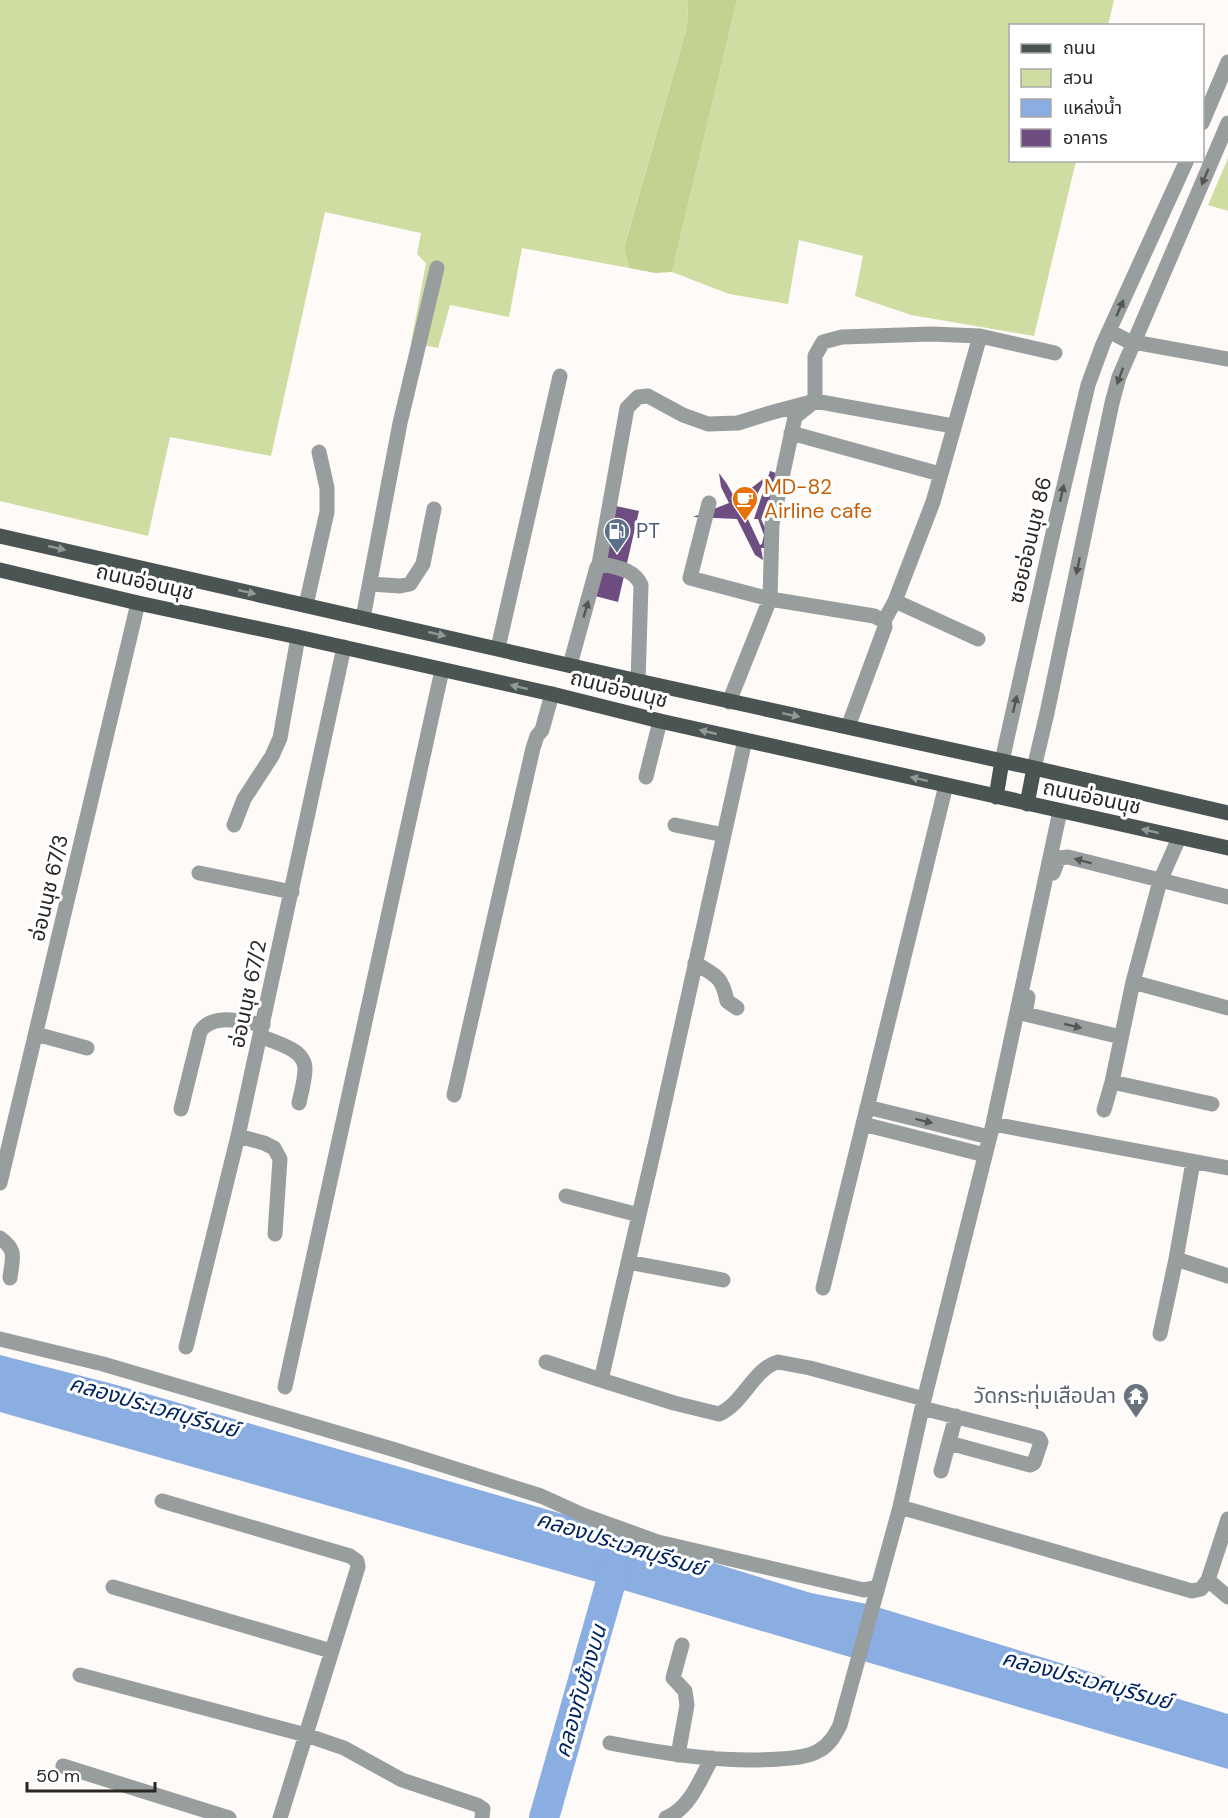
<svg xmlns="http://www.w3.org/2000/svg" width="1228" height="1818" font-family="'DM Sans','Noto Sans Thai',sans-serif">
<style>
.green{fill:#cfdda2}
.forest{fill:#c2d291}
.water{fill:#8aade2}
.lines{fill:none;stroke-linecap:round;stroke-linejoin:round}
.river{stroke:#8aade2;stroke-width:30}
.building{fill:#6e4e81}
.minor{stroke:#989e9d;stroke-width:15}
.major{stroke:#4a5452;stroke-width:15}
.oneway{fill:#555654}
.oneway2{fill:#929897}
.labels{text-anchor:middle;stroke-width:6;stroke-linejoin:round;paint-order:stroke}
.food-label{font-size:21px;fill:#c56008;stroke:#fff;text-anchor:start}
.service-label{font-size:21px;fill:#4e5e75;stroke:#fff;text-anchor:start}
.street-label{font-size:21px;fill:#292623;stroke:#fff}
.worship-label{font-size:21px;fill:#5b616d;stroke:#fff;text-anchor:end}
.water-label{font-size:22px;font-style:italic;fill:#002562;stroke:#fff}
</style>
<rect width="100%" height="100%" fill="#fefaf7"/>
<path class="green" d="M0 0H688L687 27 624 246 629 268 522 248 509 317 450 305 438 348 411 343 426 263 417 254 421 233 325 212 271 456 170 437 148 536 0 501Z
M737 0H1114L1108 25 1010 26V160L1076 161 1034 336 911 315 855 296 863 256 799 240 788 304 729 294 672 272Z
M1228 158V211L1208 205Z"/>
<path class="forest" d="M688 0H737L672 272 655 273 629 268 624 247 687 27Z"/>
<path class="water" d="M0 1355 113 1384 604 1526 639 1540 811 1593 867 1604 1228 1714V1769L593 1581 0 1412Z"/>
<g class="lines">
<path class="river" d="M544 1818 616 1564"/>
</g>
<path class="building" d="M770 471 785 476 778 518 761 519 768 534 765 548H761L763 560 755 555 737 519 693 517 729 503 721 487 719 473 727 484 736 500 767 476 746 515 760 545 762 544 764 535 758 519H754Z
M616 506 639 511 618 602 595 596Z"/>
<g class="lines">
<path class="minor" d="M1202 123 1228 62
M1109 331 1128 341 1228 359
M791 433 940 474
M709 503 690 578 770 599 772 524 795 417 815 401V356L823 342 842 337 931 334 980 336 1055 353
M599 564 627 408 638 397 648 396 683 415 708 424 738 423 770 413 815 401 953 426
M371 584 400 586 410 584 423 564 434 509
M895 601 978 639
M306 605 327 512V488L319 452
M363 618 400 423 437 268
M884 621 895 601 933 502 980 336
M498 648 560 376
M570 665 597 567 602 564C618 568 634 569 641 585L638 681
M729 702 770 599 874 616 884 621 885 627 848 727
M745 740 659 1128 601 1380 674 1403 719 1414C743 1404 754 1368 778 1362L810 1368 924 1399
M1002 761 1055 524 1088 385 1103 344 1187 160
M1034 768 1047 713 1112 403 1119 377 1228 123
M646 777 660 721
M234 825 244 799 272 756 280 738 298 637
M675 825 724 835
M199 873 292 892
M1053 873 1059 858 1068 857 1228 897
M695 963C716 976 722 976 727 1001L737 1008
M1133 982 1228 1008
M1028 997 1025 1014 1121 1037
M36 1034 87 1048
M260 1036C276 1043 305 1049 305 1069 305 1080 301 1093 299 1103
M1112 1082 1212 1104
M454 1095 533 748 537 736 542 730 552 694
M867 1107 989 1137
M181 1109 200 1032C212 1012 243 1022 263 1025
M1104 1110 1112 1082 1133 982 1160 881 1179 838
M863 1124 985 1155
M993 1124 1228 1168
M238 1136 264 1143 274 1148 280 1159 275 1234
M1193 1162 1176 1259 1228 1276
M0 1183 138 603
M566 1196 639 1215
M0 1238C18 1251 12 1258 10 1278
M628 1262 723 1280
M823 1288 946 785
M1160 1334 1176 1259
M0 1339 103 1364 392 1449 541 1496 583 1515 658 1542 864 1590 877 1587
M186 1347 238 1136 344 647
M546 1362 601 1380
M285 1387 442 670
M922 1408 1039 1438 1041 1442 1034 1463 1030 1465 949 1443
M941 1471 956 1416
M162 1501 350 1556 357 1561 358 1567 280 1818
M900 1507 1192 1591 1201 1589 1208 1580 1228 1519
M1208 1580 1228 1597
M113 1587 331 1651
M80 1675 306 1735 344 1748 402 1780 477 1805 483 1809 482 1818
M610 1743C666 1754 723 1763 780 1759 793 1758 809 1757 820 1750 830 1744 835 1735 840 1725L900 1507 922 1408 993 1124 1060 811
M678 1755 687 1705 685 1691 673 1678 682 1645
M63 1766 229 1818
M666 1818C690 1808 700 1780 712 1758"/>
<path class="major" d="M0 536 638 681 1034 768 1228 813
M0 570 138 603 298 637 552 694 660 721 1228 848
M996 797 1002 761
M1027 804 1034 768"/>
</g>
<defs><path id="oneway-solid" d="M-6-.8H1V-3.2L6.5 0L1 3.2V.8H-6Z" transform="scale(1.5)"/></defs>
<g class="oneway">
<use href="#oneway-solid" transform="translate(1205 177) rotate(113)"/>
<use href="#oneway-solid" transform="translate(1120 308) rotate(-66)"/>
<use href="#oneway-solid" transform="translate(1120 376) rotate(110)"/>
<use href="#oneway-solid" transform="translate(1062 493) rotate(-77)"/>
<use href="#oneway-solid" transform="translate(1078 566) rotate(102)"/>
<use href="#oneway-solid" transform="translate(586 609) rotate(-74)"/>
<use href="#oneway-solid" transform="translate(1015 704) rotate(-77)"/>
<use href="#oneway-solid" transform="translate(1083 861) rotate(-165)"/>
<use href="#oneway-solid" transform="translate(1073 1026) rotate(14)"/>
<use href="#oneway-solid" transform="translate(924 1121) rotate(14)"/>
</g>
<g class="oneway2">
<use href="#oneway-solid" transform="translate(57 548) rotate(13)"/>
<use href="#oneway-solid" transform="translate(247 592) rotate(13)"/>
<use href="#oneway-solid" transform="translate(437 634) rotate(13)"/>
<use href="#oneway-solid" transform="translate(519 687) rotate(-167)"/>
<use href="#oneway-solid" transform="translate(791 715) rotate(12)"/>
<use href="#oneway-solid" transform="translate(708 732) rotate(-167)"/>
<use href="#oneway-solid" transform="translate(919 779) rotate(-167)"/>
<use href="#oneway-solid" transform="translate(1150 831) rotate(-167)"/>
</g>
<defs>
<g id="cafe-pin" transform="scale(1.35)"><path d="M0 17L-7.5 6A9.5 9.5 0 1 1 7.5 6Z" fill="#e8710a" stroke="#fff"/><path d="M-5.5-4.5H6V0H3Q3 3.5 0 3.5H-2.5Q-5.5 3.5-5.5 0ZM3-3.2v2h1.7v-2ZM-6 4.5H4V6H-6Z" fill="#fff"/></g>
<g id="fuel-pin" transform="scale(1.35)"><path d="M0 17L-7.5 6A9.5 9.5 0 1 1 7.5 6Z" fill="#5c6f8a" stroke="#fff"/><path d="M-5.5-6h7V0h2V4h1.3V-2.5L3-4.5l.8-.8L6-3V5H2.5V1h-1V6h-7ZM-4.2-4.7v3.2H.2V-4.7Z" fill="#fff"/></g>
<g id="temple-pin" transform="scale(1.35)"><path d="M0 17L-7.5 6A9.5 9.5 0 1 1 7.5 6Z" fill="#6b7280" stroke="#fff"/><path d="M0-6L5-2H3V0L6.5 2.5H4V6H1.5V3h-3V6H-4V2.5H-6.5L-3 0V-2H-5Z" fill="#fff"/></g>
</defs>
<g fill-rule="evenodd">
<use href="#cafe-pin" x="745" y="499"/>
<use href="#fuel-pin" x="617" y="531"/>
<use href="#temple-pin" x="1136" y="1396"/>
</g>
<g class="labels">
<g class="food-label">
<text x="764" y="494">MD-82<tspan x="764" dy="24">Airline cafe</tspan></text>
</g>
<g class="service-label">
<text x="636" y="538">PT</text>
</g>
<g class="street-label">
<text transform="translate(1030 540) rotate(-77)" y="7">ซอยอ่อนนุช 86</text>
<text transform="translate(145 582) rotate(13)" y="7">ถนนอ่อนนุช</text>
<text transform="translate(619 689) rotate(14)" y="7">ถนนอ่อนนุช</text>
<text transform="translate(1092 797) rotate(12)" y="7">ถนนอ่อนนุช</text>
<text transform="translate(49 888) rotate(-77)" y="7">อ่อนนุช 67/3</text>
<text transform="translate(248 994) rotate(-78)" y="7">อ่อนนุช 67/2</text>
</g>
<g class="worship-label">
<text x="1116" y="1403">วัดกระทุ่มเสือปลา</text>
</g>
<g class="water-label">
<text transform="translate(154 1406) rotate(16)" y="8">คลองประเวศบุรีรมย์</text>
<text transform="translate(621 1543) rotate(17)" y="8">คลองประเวศบุรีรมย์</text>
<text transform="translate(1087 1679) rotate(15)" y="8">คลองประเวศบุรีรมย์</text>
<text transform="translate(580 1691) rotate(-74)" y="8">คลองทับช้างบน</text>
</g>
</g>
<rect x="1009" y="24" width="195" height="138" fill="#ffffff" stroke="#a9a8a7" stroke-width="1.5"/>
<rect x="1021" y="44" width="30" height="9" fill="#4a5452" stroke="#a9a8a7" stroke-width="1.5"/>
<text x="1063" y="54" font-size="18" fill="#292623">ถนน</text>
<rect x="1021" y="69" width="30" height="18" fill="#cfdda2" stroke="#a9a8a7" stroke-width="1.5"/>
<text x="1063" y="84" font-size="18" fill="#292623">สวน</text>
<rect x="1021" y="99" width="30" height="18" fill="#8aade2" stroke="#a9a8a7" stroke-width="1.5"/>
<text x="1063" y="114" font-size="18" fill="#292623">แหล่งน้ำ</text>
<rect x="1021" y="129" width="30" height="18" fill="#6e4e81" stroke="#a9a8a7" stroke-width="1.5"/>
<text x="1063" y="144" font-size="18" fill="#292623">อาคาร</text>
<path d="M27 1782v9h128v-9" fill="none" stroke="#292623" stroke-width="3"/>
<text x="36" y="1782" font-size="18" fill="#292623" stroke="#ffffff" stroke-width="4.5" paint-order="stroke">50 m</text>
</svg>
